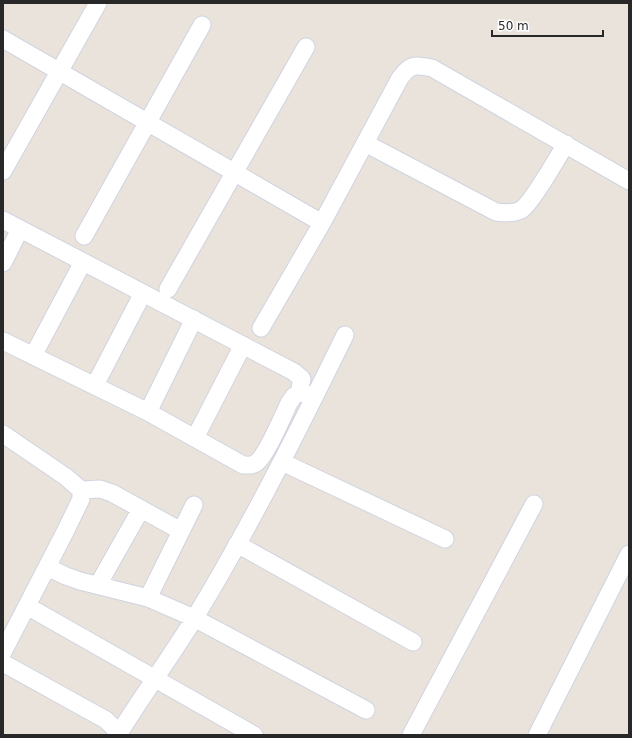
<svg xmlns="http://www.w3.org/2000/svg" width="632" height="738" font-family="'DejaVu Sans',sans-serif">
<style>
.lines{fill:none;stroke-linecap:round;stroke-linejoin:round}
.street-casing{stroke:#d0d3e0;stroke-width:19}
.street{stroke:#fff;stroke-width:17}
</style>
<rect width="100%" height="100%" fill="#e9e3db"/>
<g class="lines">
<g class="street-casing">
<path id="street" d="M3 39 322 223
M365 143 496 212C504 213 513 214 521 210 532 203 557 158 566 144
M3 171 98 3
M3 220 294 372 302 379 299 393
M84 236 202 25
M3 263 20 229
M168 289 306 47
M261 328 322 223 400 78C411 63 416 65 432 68L629 181
M3 341 148 412 243 465C248 465 252 466 256 463 266 456 283 416 289 403L294 396 299 393 315 396
M33 356 83 262
M95 385 143 293
M148 412 194 319
M3 434 66 477 81 490V499L65 532 3 652
M195 438 243 345
M282 462 445 539
M81 490 100 489 112 493 181 531
M237 544 413 642
M47 567 66 576 80 581 148 598 194 618 366 710
M98 585 141 509
M148 598 194 505
M27 606 254 735
M3 663 106 720 121 735
M118 735C142 696 170 658 194 619 250 527 298 431 345 335
M411 735 534 504
M537 735 629 554"/>
</g>
<use href="#street" class="street"/>
</g>
<rect width="632" height="738" fill="none" stroke="#282828" stroke-width="8"/>
<path d="M492 30v6h111v-6" fill="none" stroke="#282828" stroke-width="2"/>
<text x="498" y="30" font-size="12" fill="#282828" stroke="#ffffff" stroke-width="3" paint-order="stroke">50 m</text>
</svg>
